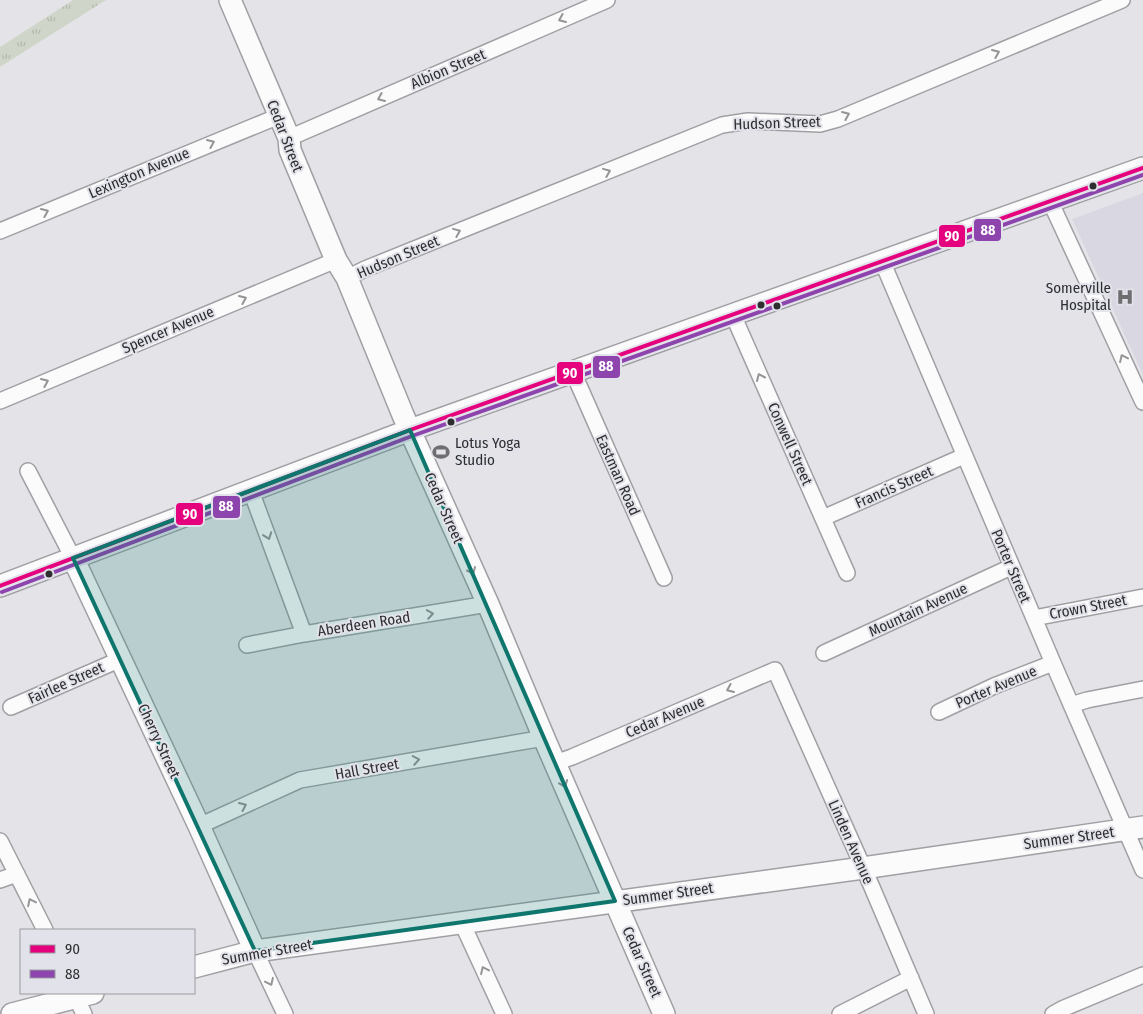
<svg xmlns="http://www.w3.org/2000/svg" width="1143" height="1014" font-family="'Fira Sans Condensed',sans-serif">
<style>
.built{fill:#d9d8e2}
.park{fill:url(#park-tufts)}
.lines{fill:none;stroke-linecap:round;stroke-linejoin:round}
.street-casing{stroke:#a0a0a4;stroke-width:18}
.secondary-casing{stroke:#a0a0a4;stroke-width:24}
.street{stroke:#fbfbfc;stroke-width:15}
.secondary{stroke:#fbfbfc;stroke-width:21}
.bus-1-casing{stroke:#e2e2ea;stroke-width:8}
.bus-2-casing{stroke:#e2e2ea;stroke-width:8}
.bus-1{stroke:#e5007d;stroke-width:4}
.bus-2{stroke:#8e44ad;stroke-width:4}
.oneway{stroke:#949496}
.marked{fill:#0f766e;fill-opacity:0.2;stroke:#0f766e;stroke-width:4;stroke-linejoin:round}
.bus-dot{fill:#2e2e31;stroke:#e2e2ea;stroke-width:2}
.labels{text-anchor:middle;stroke-width:4;stroke-linejoin:round;paint-order:stroke}
.street-label{font-size:15px;fill:#2e2e31;stroke:#e2e2ea}
.poi-label{font-size:15px;fill:#2e2e31;stroke:#e2e2ea;text-anchor:end}
.line-badge{stroke:#e2e2ea;stroke-width:2}
.badge-label{font-size:14px;text-anchor:middle;font-weight:bold;fill:#fff}
</style>
<defs>
<pattern id="park-tufts" width="24" height="20" patternUnits="userSpaceOnUse" patternTransform="scale(1.25)"><rect width="24" height="20" fill="#cfd6c9"/><path d="M3 7l-1-3M5 7V3M7 7l1-3M15 17l-1-3M17 17v-4M19 17l1-3" fill="none" stroke="#b2b8ad"/></pattern>
</defs>
<rect width="100%" height="100%" fill="#e4e4e8"/>
<path class="built" d="M1143 193V375L1072 219Z"/>
<path class="park" d="M73 0H106L0 67V47Z"/>
<g class="lines">
<g class="street-casing">
<path id="street" d="M289 138 607 0
M1050 201 1143 402
M0 231 279 116
M882 261 1053 663 1143 870
M347 278 365 269 722 125 748 121 820 124 838 119 1122 0
M733 315 847 573
M573 372 664 578
M0 401 336 260
M28 471 73 558
M251 491 304 634 488 604
M823 518 964 456
M1034 618 1143 597
M247 645 304 634
M824 653 1011 567
M1071 705 1087 700 1143 689
M11 707 121 659
M939 712 994 686 1053 663
M555 763 572 757 775 670 871 885 926 1014
M199 826 300 780 544 738
M0 841 45 930
M0 880 17 874
M462 923 504 1014
M255 951 285 1014
M74 993 84 1014
M840 1014 911 978
M1053 1014 1062 1009 1143 975"/>
</g>
<g class="secondary-casing">
<path id="secondary" d="M230 0 289 138 290 150 336 260 347 278 403 415 488 604 544 738 664 1014
M73 558 199 826 255 951
M0 586 410 430 1143 168
M194 967 255 951 863 868 1143 827
M12 1014 93 993"/>
</g>
<use href="#street" class="street"/>
<use href="#secondary" class="secondary"/>
<g class="bus-1-casing">
<path id="bus-1" d="M0 586 410 430 1143 168"/>
</g>
<g class="bus-2-casing">
<path id="bus-2" d="M2 592 412 436 1143 175"/>
</g>
<use href="#bus-1" class="bus-1"/>
<use href="#bus-2" class="bus-2"/>
</g>
<defs><path id="oneway-chevron" d="M-2-3.5L2.5 0L-2 3.5" fill="none" stroke-width="1.6" stroke-linecap="round" stroke-linejoin="round" transform="scale(1.25)"/></defs>
<g class="oneway">
<use href="#oneway-chevron" transform="translate(562 19) rotate(157)"/>
<use href="#oneway-chevron" transform="translate(996 53) rotate(-23)"/>
<use href="#oneway-chevron" transform="translate(381 98) rotate(157)"/>
<use href="#oneway-chevron" transform="translate(846 115) rotate(-23)"/>
<use href="#oneway-chevron" transform="translate(211 143) rotate(-23)"/>
<use href="#oneway-chevron" transform="translate(607 172) rotate(-22)"/>
<use href="#oneway-chevron" transform="translate(45 212) rotate(-23)"/>
<use href="#oneway-chevron" transform="translate(457 232) rotate(-22)"/>
<use href="#oneway-chevron" transform="translate(243 299) rotate(-23)"/>
<use href="#oneway-chevron" transform="translate(1123 358) rotate(-115)"/>
<use href="#oneway-chevron" transform="translate(760 377) rotate(-114)"/>
<use href="#oneway-chevron" transform="translate(45 382) rotate(-23)"/>
<use href="#oneway-chevron" transform="translate(268 536) rotate(70)"/>
<use href="#oneway-chevron" transform="translate(472 571) rotate(66)"/>
<use href="#oneway-chevron" transform="translate(430 614) rotate(-9)"/>
<use href="#oneway-chevron" transform="translate(730 689) rotate(157)"/>
<use href="#oneway-chevron" transform="translate(416 760) rotate(-10)"/>
<use href="#oneway-chevron" transform="translate(564 784) rotate(67)"/>
<use href="#oneway-chevron" transform="translate(243 806) rotate(-24)"/>
<use href="#oneway-chevron" transform="translate(31 902) rotate(-116)"/>
<use href="#oneway-chevron" transform="translate(484 970) rotate(-115)"/>
<use href="#oneway-chevron" transform="translate(270 982) rotate(65)"/>
</g>
<path class="marked" d="M410 430 615 901 255 951 73 558Z"/>
<defs>
<g id="hospital-bare" transform="scale(1.35)"><path d="M-5-5h3v3.5h4V-5h3V5h-3V1.5h-4V5h-3Z" fill="#6e6e71" stroke="#e2e2ea" stroke-width="2.5" paint-order="stroke"/></g>
<g id="stadium-bare" transform="scale(1.35)"><path d="M0-5a6.5 5 0 1 0 0 10a6.5 5 0 1 0 0-10ZM-3.5-1.8h7v3.6h-7Z" fill="#6e6e71" stroke="#e2e2ea" stroke-width="2.5" paint-order="stroke"/></g>
</defs>
<g fill-rule="evenodd">
<use href="#hospital-bare" x="1125" y="297"/>
<use href="#stadium-bare" x="441" y="452"/>
</g>
<g class="bus-dot">
<circle cx="1093" cy="186" r="4.5"/>
<circle cx="761" cy="305" r="4.5"/>
<circle cx="777" cy="306" r="4.5"/>
<circle cx="451" cy="422" r="4.5"/>
<circle cx="49" cy="574" r="4.5"/>
</g>
<g class="labels">
<g class="street-label">
<text transform="translate(448 69) rotate(-23)" y="5">Albion Street</text>
<text transform="translate(777 123) rotate(-2)" y="5">Hudson Street</text>
<text transform="translate(285 136) rotate(69)" y="5">Cedar Street</text>
<text transform="translate(139 173) rotate(-23)" y="5">Lexington Avenue</text>
<text transform="translate(398 257) rotate(-23)" y="5">Hudson Street</text>
<text transform="translate(168 330) rotate(-23)" y="5">Spencer Avenue</text>
<text transform="translate(790 444) rotate(66)" y="5">Conwell Street</text>
<text transform="translate(618 475) rotate(66)" y="5">Eastman Road</text>
<text transform="translate(894 487) rotate(-24)" y="5">Francis Street</text>
<text transform="translate(444 508) rotate(66)" y="5">Cedar Street</text>
<text transform="translate(1011 566) rotate(67)" y="5">Porter Street</text>
<text transform="translate(1088 607) rotate(-11)" y="5">Crown Street</text>
<text transform="translate(918 610) rotate(-25)" y="5">Mountain Avenue</text>
<text transform="translate(364 624) rotate(-9)" y="5">Aberdeen Road</text>
<text transform="translate(66 683) rotate(-24)" y="5">Fairlee Street</text>
<text transform="translate(996 687) rotate(-23)" y="5">Porter Avenue</text>
<text transform="translate(665 717) rotate(-23)" y="5">Cedar Avenue</text>
<text transform="translate(159 741) rotate(65)" y="5">Cherry Street</text>
<text transform="translate(367 769) rotate(-10)" y="5">Hall Street</text>
<text transform="translate(1069 838) rotate(-8)" y="5">Summer Street</text>
<text transform="translate(851 842) rotate(66)" y="5">Linden Avenue</text>
<text transform="translate(668 894) rotate(-8)" y="5">Summer Street</text>
<text transform="translate(267 952) rotate(-10)" y="5">Summer Street</text>
<text transform="translate(642 962) rotate(66)" y="5">Cedar Street</text>
</g>
<g class="poi-label">
<text x="1111" y="293">Somerville<tspan x="1111" dy="17">Hospital</tspan></text>
<text x="455" y="448" text-anchor="start">Lotus Yoga<tspan x="455" dy="17">Studio</tspan></text>
</g>
</g>
<g class="line-badge">
<rect x="973" y="218" width="29" height="24" rx="5" fill="#8e44ad"/>
<rect x="938" y="224" width="28" height="24" rx="5" fill="#e5007d"/>
<rect x="592" y="355" width="29" height="24" rx="5" fill="#8e44ad"/>
<rect x="556" y="361" width="28" height="24" rx="5" fill="#e5007d"/>
<rect x="212" y="495" width="29" height="24" rx="5" fill="#8e44ad"/>
<rect x="175" y="502" width="29" height="24" rx="5" fill="#e5007d"/>
</g>
<g class="badge-label">
<text x="988" y="235">88</text>
<text x="952" y="241">90</text>
<text x="606" y="371">88</text>
<text x="570" y="378">90</text>
<text x="226" y="511">88</text>
<text x="190" y="519">90</text>
</g>
<rect x="20" y="929" width="175" height="65" fill="#e2e2ea" stroke="#9a9aa0"/>
<rect x="30" y="945" width="25" height="8" fill="#e5007d" stroke="#9a9aa0"/>
<text x="65" y="954" font-size="15" fill="#2e2e31">90</text>
<rect x="30" y="970" width="25" height="8" fill="#8e44ad" stroke="#9a9aa0"/>
<text x="65" y="979" font-size="15" fill="#2e2e31">88</text>
</svg>
